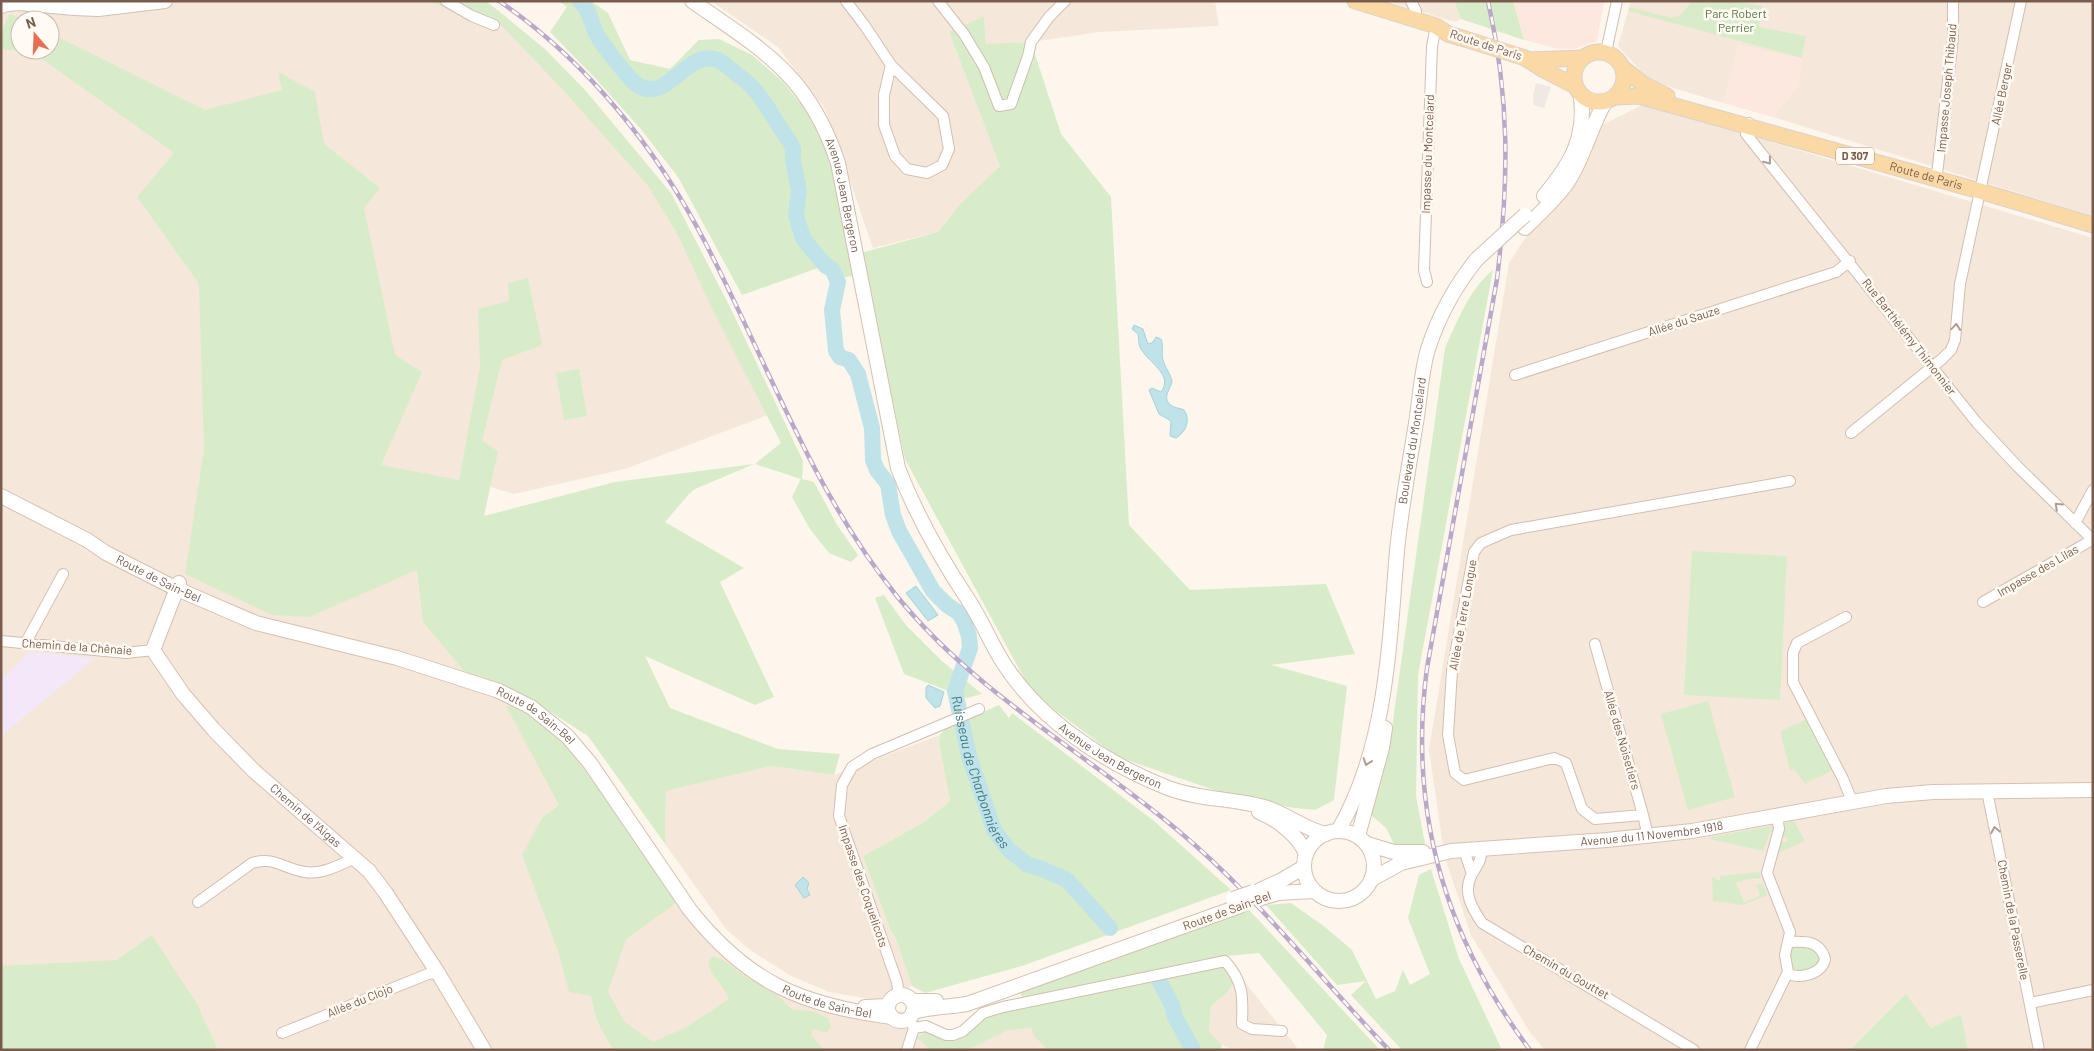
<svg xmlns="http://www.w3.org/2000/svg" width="2094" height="1051" font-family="Barlow,sans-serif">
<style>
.residential{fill:#f5e8da;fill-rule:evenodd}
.commercial{fill:#fde8e0}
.industrial{fill:#efe9e4}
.education{fill:#f3e8fa}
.green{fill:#d8ecc9}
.water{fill:#bfe3e8;stroke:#a5d3da}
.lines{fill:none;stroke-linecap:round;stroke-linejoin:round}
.river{stroke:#bfe3e8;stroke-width:16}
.street-casing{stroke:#d1beb0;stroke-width:12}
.secondary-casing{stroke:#d6c0b0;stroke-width:16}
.primary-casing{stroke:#dad1cd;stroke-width:17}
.street{stroke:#fff;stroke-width:10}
.secondary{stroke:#fff;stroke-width:14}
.primary{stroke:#fbd9a5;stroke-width:15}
.rail-casing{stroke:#b9a8c9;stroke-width:4.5}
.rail{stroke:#fffaf3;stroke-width:2.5;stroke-dasharray:8;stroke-linecap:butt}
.secondary-bridge-casing{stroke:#d6c0b0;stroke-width:16;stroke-linecap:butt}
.primary-bridge-casing{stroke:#dad1cd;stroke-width:17;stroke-linecap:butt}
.secondary-bridge{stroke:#fff;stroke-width:14}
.primary-bridge{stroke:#fbd9a5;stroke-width:15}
.oneway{stroke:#af9d94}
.labels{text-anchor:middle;stroke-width:5;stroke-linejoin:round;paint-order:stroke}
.shield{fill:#fffaf3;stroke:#a28b7f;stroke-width:1}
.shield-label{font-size:11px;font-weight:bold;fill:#7a5c4d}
.park-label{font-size:12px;fill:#537a41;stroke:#fffaf3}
.street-label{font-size:12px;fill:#7a5c4d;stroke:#fffaf3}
.water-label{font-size:14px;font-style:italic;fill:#437c86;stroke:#fffaf3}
</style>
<rect width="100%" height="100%" fill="#fdf6ec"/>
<path class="residential" d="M1 1H482L654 177 773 413 625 469 514 494 474 482 439 634 568 732 693 908 751 966 803 995 886 1013 902 1011 920 1027 946 1035 983 1013 1193 1050H1ZM20 20H50V50H20Z
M711 1H1215L1219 26 1100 32 1031 42 986 45 984 16 949 32 1000 166 960 204 938 232 873 248 825 109 778 47Z
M1386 1H1454L1461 19 1455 22Z
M1631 1H2093V216L1773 117 1799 84 1739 45 1723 103 1650 81 1618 46Z
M1644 104 2093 238V1050H1968L1961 1014 1931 1028 1906 995 1850 1050H1545L1531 1034 1471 935 1448 867 1442 840 1429 750 1509 263 1596 128Z
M940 735 939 743 950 801 924 822 863 856 890 929 896 939 912 986 891 995 875 1000 829 992 791 976 750 950 726 929 665 844 666 791 771 766 834 775Z
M1243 980 1299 1050 1230 1048 1222 1045 1209 1032 1211 1006 1227 993 1234 982Z"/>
<path class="commercial" d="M1513 1H1604L1597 41 1574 49H1559L1524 40Z
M1739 45 1802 58 1799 84 1773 117 1723 103Z"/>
<path class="industrial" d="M1536 83 1551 87 1544 108 1534 105 1533 96Z"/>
<path class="education" d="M29 652 95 658 1 736V680Z"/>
<path class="green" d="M430 1H486L506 17 546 50 586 91 671 193 730 307 803 461 802 479 814 482 837 525 858 555 851 562 829 553 810 529 792 497 801 479 755 464 781 443 711 307 679 237 649 187 565 92 501 25 462 16Z
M559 1H591L608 13 630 60 670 69 699 40 719 39 752 55 782 81 810 115 838 163 861 274 842 278 832 263 742 295 678 177 640 128 595 78 550 32 567 7Z
M1454 1H1513L1524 40 1461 19Z
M1705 1H1737L1762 6 1759 27 1806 36 1802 58 1628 11 1630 7 1671 18 1679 16 1691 3Z
M10 14 23 20H20V50H50V33L205 110 282 90 278 72 315 92 324 144 380 188 364 208 395 355 422 372 381 465 459 480 480 367 478 309 509 301 508 283 528 278 542 345 502 360 482 441 498 451 484 516 615 482 754 464 695 489 689 494 665 522 744 568 720 582 774 697 755 705 645 656 670 708 778 749 840 754 834 775 771 766 666 791 665 844 588 736 524 695 465 672 423 622 417 570 309 617 272 615 185 574 204 449 199 284 137 197 174 153 32 52 1 49V31Z
M984 16 986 44 1031 42 1061 134 1111 197 1129 525 1190 590 1326 584 1355 654 1271 665 1347 686 1334 800 1315 810 1294 808 1220 792 1118 757 1032 693 905 459 861 253 938 232 960 204 1000 166 949 32Z
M1493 270 1418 675 1416 796 1425 844 1396 848 1386 828 1371 815 1392 728 1445 348C1457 322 1470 288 1493 270Z
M579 369 587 416 564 420 556 373Z
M1692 551 1787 556 1780 700 1684 695Z
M884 595 905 624 943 662 982 694 967 698 904 674 875 598Z
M1708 701 1735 797 1688 810 1661 714Z
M999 705 1009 718 1012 713 1154 821 1231 890 1022 966 925 993 912 986 896 939 890 929 863 856 924 822 950 801 939 743 940 735 945 729Z
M506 706 531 707 566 744 679 901 626 939 608 992 624 1021 653 1042 685 1028 729 999C724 985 710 976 708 962L713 956 724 960 744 976 769 988 792 1009 816 1012 828 1018 831 1027 826 1033 813 1029 811 1035 824 1050H613L597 1021 591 996 569 992 559 954 522 855 542 818 559 805Z
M1807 719 1833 770 1805 784 1794 769 1790 770 1781 736V731Z
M1794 821 1805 841 1774 855 1778 841 1787 842 1788 838 1780 836 1785 823Z
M1771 826 1774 828 1772 833 1770 832 1763 851 1710 839V837Z
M1431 869 1459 959 1502 1050H1402L1351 995 1366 981 1337 985 1266 905 1291 903 1325 927 1352 950 1376 999 1395 991 1403 970 1410 985 1430 974 1408 918 1419 875Z
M1759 872 1761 878 1748 879 1736 883 1744 902 1760 896 1756 885 1763 883 1767 895 1743 905 1713 901 1712 877H1715L1716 880H1720V876Z
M1249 910 1380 1050H1323L1327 1035 1259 953 1216 957 1234 982 1227 993 1211 1006 1209 1032 1222 1045 1221 1050H1048L1033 1035 1032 1028 1008 1030 967 1050H931L917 1038 932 1027 946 1035 983 1013 1022 1002 1021 993Z
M152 935 197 1004 218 1050H1V966L117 960Z
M1793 946 1812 947 1821 958 1817 969 1795 972 1789 958V948Z
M1906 994 1931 1028 1961 1014 1968 1050H1850Z"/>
<path class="water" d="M1134 325 1143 329 1148 344 1152 343 1156 337 1161 339C1164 346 1161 353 1163 360 1165 368 1171 374 1172 382 1170 390 1161 399 1172 406 1175 408 1180 408 1184 410 1191 420 1186 432 1176 438L1170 436 1171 421 1159 414 1149 390 1152 388 1161 392C1174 375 1149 363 1141 349 1138 344 1139 339 1138 334L1132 329Z
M916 586 938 615 928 621 906 593Z
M928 685 944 692 940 706 935 708 926 698V688Z
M803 877 809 883 807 889 810 895 804 898 795 885Z"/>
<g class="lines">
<g class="river">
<path id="s1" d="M580 1C590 10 591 23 597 35 602 44 629 79 637 85 668 105 686 48 718 60 723 62 728 68 733 71 740 77 748 82 753 88 767 103 777 125 790 142L793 149V161L799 190 796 215 799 226 804 240 826 266 832 269 838 282 832 310 836 351 840 357 849 360 858 374 872 428 873 460 877 470 888 484 893 515 899 531 933 591 947 605 959 613 964 621 969 636 970 648 955 691 969 756 994 830 1009 850 1028 865 1040 868 1067 880 1110 928"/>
<path d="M1159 980 1173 1007 1174 1015 1193 1050"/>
</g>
<g class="street-casing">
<path id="street" d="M446 1 472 16 494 25
M846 1 865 26 891 65 943 116 949 149 942 165 927 173 907 169 895 156 884 125V95L891 65
M938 1 964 34 984 67 999 106 1011 104 1028 56 1031 42 1049 17 1065 1
M1411 1 1416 11 1414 19
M1606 52 1617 1
M1749 123 1746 134 1977 423 2018 467 2093 540
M1937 174 1953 38V1
M1427 282 1424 270 1432 46 1436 26
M1515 375 1836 272 1850 261
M1851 433 1942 359 1951 350 1955 340 1960 284 2021 1
M2075 523 2093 490
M1983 602 2092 540
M1846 617 1797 643 1793 653V682L1843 779 1852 801
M1 641 126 653 153 650
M25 644 63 574
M1595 644 1643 815 1648 836
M1987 791 2039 1050
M1643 815 1595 819 1582 809 1566 763 1554 758 1464 780 1455 773 1448 735 1452 671 1474 552 1481 543 1511 530 1790 481
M1481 848C1482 860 1478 864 1472 874 1462 892 1472 908 1482 923L1694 1050
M1464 850 1472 874
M198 902 252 863C274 856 284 869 305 872 321 875 340 865 355 858
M1788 942C1803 941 1820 940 1825 959 1822 974 1801 979 1788 974
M899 996 897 982 839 816 842 785 852 767 872 754 979 709
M2030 1003 2093 990
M914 1028 926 1026 946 1035H953L963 1031 983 1013 1003 1007 1225 961C1244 982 1243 998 1242 1024L1252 1029 1282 1031
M282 1033 428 974 438 973
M907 1050 914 1028 909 1018
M1750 1050 1788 972 1785 955 1790 932 1767 873 1779 829 1777 815"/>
</g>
<g class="secondary-casing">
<g id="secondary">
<path id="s2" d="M692 1C764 51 809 75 838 163L898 468C916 515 941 559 969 601 982 621 991 644 1004 664 1041 721 1105 763 1168 788 1200 800 1233 798 1264 807 1286 813 1303 829 1326 834"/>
<path d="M1 6 7 4 20 3 74 8 98 9 165 1"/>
<path d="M1544 196C1571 163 1586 139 1581 96"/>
<path d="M1525 228C1539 214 1556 199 1567 183 1584 158 1590 128 1605 102"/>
<path id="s3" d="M1 496 87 540 106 553 177 589 256 623 397 658 499 691 531 707 567 736 590 763 690 910C748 983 801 1005 892 1017"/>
<path id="s4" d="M179 583 153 650 183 694 214 730 254 771 369 871 385 892 438 973 484 1050"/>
<path d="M1259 812C1277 819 1299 836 1306 854"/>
<circle cx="1339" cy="866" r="35"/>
<path id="s5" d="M1338 831C1387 747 1389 645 1397 551 1401 509 1409 466 1416 423 1420 399 1421 372 1428 349 1439 315 1455 286 1477 259"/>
<path d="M1358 836 1382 748 1385 728"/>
<path d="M1367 844 1394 852H1423"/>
<path id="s6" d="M1372 879 1401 863 1451 851 1607 840 1692 831 1886 796 1933 792 2093 790"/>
<path d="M1260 890 1282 880 1304 867"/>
<path d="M1258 899 1278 893 1314 891"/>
<circle cx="901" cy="1008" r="13"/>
<path d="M912 1001H936"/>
<path d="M865 1007 888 1006"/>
<path d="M913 1012C931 1007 949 1007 967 1004L1240 906"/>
</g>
</g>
<g class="primary-casing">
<g id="primary">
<path d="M1355 1 1436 26 1448 34 1465 39"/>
<circle cx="1599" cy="77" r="25"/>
<path d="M1525 58 1544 70 1575 86"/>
<path d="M1530 60 1582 58"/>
<path d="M1623 68 1643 84 1667 96"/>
<path id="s7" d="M1615 97 1639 96 1980 191 2093 225"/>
</g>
</g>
<use href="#street" class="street"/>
<use href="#secondary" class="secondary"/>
<use href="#primary" class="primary"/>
<g class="rail-casing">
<path id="rail" d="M499 1C588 62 657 149 706 244 767 362 812 490 896 595 973 691 1081 750 1175 828 1254 893 1318 976 1389 1050
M1488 1C1510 99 1509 180 1497 279L1427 668C1408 809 1444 936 1530 1050"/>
</g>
<use href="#rail" class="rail"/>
<g class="secondary-bridge-casing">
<path id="secondary-bridge" d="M1477 259 1525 215
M1233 899 1253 892"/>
</g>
<g class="primary-bridge-casing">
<path id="primary-bridge" d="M1465 39 1525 58"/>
</g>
<use href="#secondary-bridge" class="secondary-bridge"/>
<use href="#primary-bridge" class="primary-bridge"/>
</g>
<defs><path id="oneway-chevron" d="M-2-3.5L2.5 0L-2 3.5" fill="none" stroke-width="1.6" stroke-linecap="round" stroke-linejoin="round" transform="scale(1.25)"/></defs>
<g class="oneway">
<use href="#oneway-chevron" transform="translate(1768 161) rotate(51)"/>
<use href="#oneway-chevron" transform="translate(1956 327) rotate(-85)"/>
<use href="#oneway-chevron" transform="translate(2058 506) rotate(-136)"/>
<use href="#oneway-chevron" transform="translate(1367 762) rotate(109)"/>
<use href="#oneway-chevron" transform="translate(1995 830) rotate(-101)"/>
</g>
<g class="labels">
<rect class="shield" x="1836" y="147.5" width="38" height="17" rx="4"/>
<g class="shield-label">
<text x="1855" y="160">D 307</text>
</g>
<g class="park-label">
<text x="1736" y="18">Parc Robert<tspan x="1736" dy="14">Perrier</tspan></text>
</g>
<g class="street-label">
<text transform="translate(1486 45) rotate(18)" y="4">Route de Paris</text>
<text transform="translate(1947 88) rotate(-85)" y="4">Impasse Joseph Thibaud</text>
<text transform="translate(2002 94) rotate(-78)" y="4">Allée Berger</text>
<text transform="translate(1428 154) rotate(-88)" y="4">Impasse du Montcelard</text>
<text dy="4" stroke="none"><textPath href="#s7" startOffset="322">Route de Paris</textPath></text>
<text dy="4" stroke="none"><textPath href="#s2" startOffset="256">Avenue Jean Bergeron</textPath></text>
<text transform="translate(1684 321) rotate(-18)" y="4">Allée du Sauze</text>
<text transform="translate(1909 337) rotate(52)" y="4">Rue Barthélémy Thimonnier</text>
<text dy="4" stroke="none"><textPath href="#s5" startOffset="400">Boulevard du Montcelard</textPath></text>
<text transform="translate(2038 571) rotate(-30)" y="4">Impasse des Lilas</text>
<text dy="4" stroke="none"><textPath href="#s3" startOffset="178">Route de Sain-Bel</textPath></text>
<text transform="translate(1463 615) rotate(-80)" y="4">Allée de Terre Longue</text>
<text transform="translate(77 647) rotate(4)" y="4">Chemin de la Chênaie</text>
<text dy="4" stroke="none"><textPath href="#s3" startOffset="582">Route de Sain-Bel</textPath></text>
<text transform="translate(1622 740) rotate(74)" y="4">Allée des Noisetiers</text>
<text dy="4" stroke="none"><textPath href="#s2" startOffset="900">Avenue Jean Bergeron</textPath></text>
<text dy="4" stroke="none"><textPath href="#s4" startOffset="298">Chemin de l'Aigas</textPath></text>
<text dy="4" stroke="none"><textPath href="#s6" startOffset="286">Avenue du 11 Novembre 1918</textPath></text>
<text transform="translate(863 886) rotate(71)" y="4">Impasse des Coquelicots</text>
<text transform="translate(1227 911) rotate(-20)" y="4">Route de Sain-Bel</text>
<text transform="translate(2013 920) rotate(79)" y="4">Chemin de la Passerelle</text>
<text transform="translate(1566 972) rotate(30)" y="4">Chemin du Gouttet</text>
<text transform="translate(360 1001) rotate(-22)" y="4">Allée du Clojo</text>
<text dy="4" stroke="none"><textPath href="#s3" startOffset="1002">Route de Sain-Bel</textPath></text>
</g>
<g class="water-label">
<text dy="5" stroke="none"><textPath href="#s1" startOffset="999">Ruisseau de Charbonnières</textPath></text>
</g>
</g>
<rect width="2094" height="1051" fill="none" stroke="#7a5c4d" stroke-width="5"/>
<g transform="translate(35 35) rotate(341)"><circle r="24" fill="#fffaf3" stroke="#cabbb1"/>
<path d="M0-4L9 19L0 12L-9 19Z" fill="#e76f51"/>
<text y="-8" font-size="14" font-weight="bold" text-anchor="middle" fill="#7a5c4d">N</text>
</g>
</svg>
